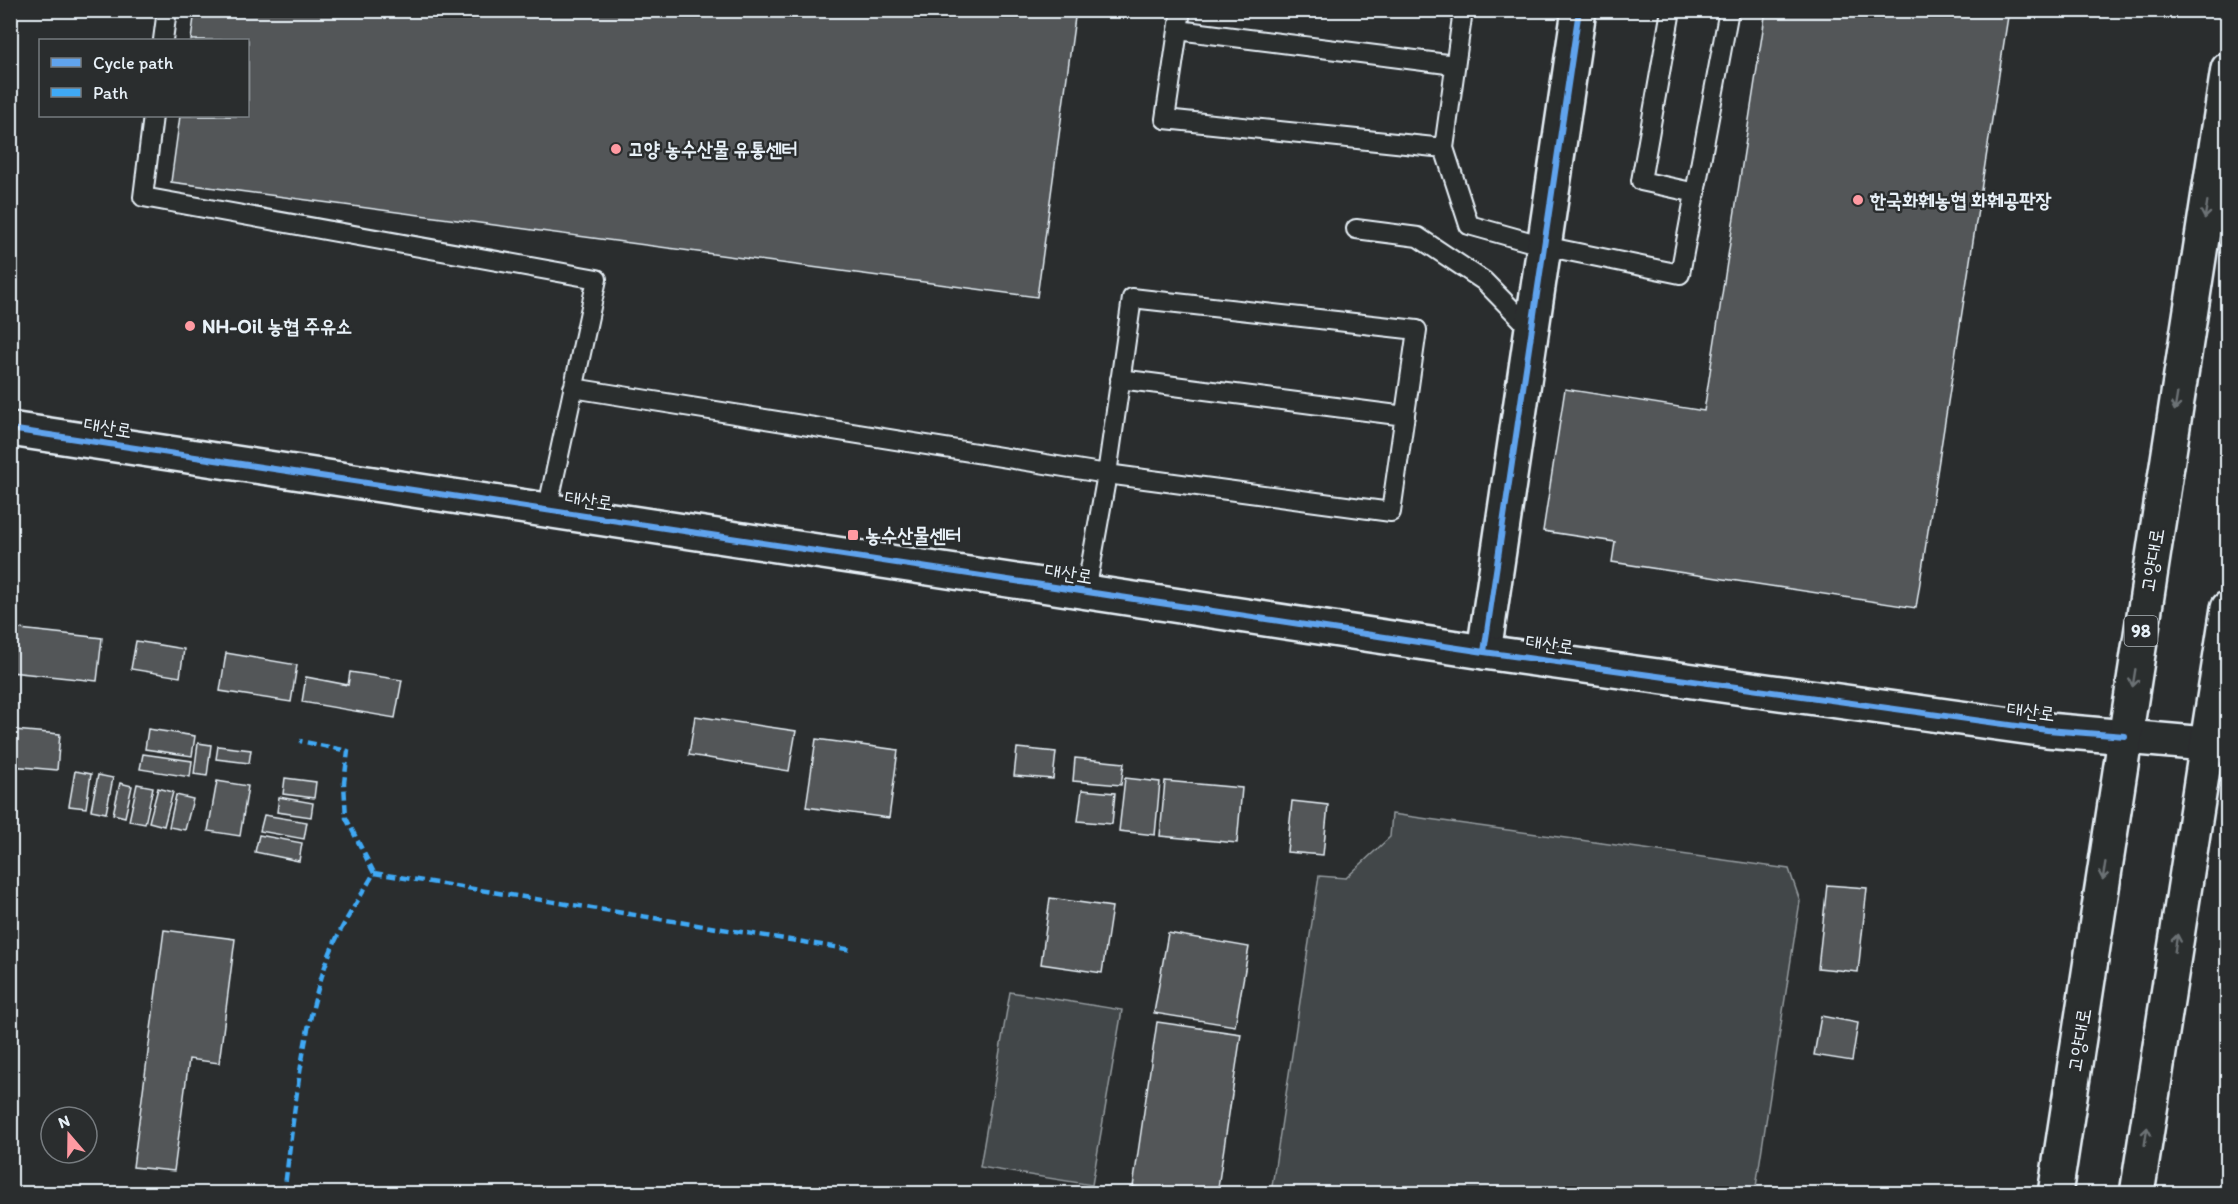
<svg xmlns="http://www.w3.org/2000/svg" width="2238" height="1204" font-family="Itim,'Poor Story',sans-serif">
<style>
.green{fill:#424648;stroke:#959ca0;stroke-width:1.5}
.building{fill:#535759;stroke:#e8f1f8;stroke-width:1.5}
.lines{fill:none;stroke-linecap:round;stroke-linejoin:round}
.lane-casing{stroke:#e8f1f8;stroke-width:22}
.street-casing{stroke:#e8f1f8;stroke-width:38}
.secondary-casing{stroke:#e8f1f8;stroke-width:38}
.primary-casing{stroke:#e8f1f8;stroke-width:38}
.lane{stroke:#2a2d2e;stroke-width:18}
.street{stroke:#2a2d2e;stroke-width:33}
.secondary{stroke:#2a2d2e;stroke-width:33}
.primary{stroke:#2a2d2e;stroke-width:33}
.quiet{stroke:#3fa9f5;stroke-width:4.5;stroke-dasharray:9 4.5;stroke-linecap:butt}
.cycleway-casing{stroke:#2a2d2e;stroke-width:10}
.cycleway{stroke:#60a3ed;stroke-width:6}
.oneway{stroke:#6c7275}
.poi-dot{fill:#ff9aa2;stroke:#2a2d2e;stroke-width:2}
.labels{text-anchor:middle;stroke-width:5;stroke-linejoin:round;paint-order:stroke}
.shield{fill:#2a2d2e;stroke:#afb6bb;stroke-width:1.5}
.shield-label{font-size:18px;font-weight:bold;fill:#e8f1f8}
.poi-label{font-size:20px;font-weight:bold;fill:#e8f1f8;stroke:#2a2d2e;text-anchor:start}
.street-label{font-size:20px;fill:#e8f1f8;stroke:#2a2d2e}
</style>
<rect width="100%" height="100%" fill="#2a2d2e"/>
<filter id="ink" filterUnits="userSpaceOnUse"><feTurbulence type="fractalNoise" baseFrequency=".0167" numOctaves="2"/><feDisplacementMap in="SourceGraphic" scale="12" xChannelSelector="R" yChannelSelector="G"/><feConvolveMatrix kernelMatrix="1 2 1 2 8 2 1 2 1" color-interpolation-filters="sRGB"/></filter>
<g filter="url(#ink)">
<path class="green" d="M1392 814 1789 869 1800 901 1755 1193H1271L1319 876 1346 878 1390 837Z
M1010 992 1122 1010 1092 1185 980 1167Z"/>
<path class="building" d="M195 10H1076L1037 297 171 182 180 116H248V40H191Z
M1766 10H2009L1916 608 1612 562 1615 542 1543 531 1565 389 1704 411Z
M10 628 102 638 97 681 10 672Z
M136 641 184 649 180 677 131 669Z
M226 653 297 665 291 702 220 691Z
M350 672 402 680 395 718 302 702 306 677 348 685Z
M695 716 796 731 789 771 689 755Z
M148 729 195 736 192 756 145 749Z
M14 730 60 734 57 770 11 766Z
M816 739 898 750 889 818 806 807Z
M198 743 211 745 207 776 194 774Z
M218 746 251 750 249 763 216 759Z
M1017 748 1056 752 1053 779 1014 776Z
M143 754 192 761 190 777 140 769Z
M1075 758 1124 763 1121 785 1073 781Z
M75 771 91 774 86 808 69 806Z
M98 775 113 778 106 813 91 810Z
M285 778 316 782 314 798 283 794Z
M1125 778 1160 782 1155 835 1119 831Z
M217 781 248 786 240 836 208 831Z
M1165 781 1242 788 1237 843 1160 836Z
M120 783 132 786 125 817 113 814Z
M137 784 153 787 145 824 129 821Z
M158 788 173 792 164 826 149 822Z
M1082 790 1115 793 1112 824 1078 821Z
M176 795 193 799 185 830 169 827Z
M279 797 313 803 311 817 277 812Z
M1292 801 1328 805 1323 855 1287 852Z
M264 815 307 822 304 839 260 831Z
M259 835 302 843 299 861 255 852Z
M1827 885 1867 888 1858 972 1818 968Z
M1050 898 1112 907 1102 973 1041 964Z
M164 930 235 939 219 1063 189 1059 174 1171 133 1167Z
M1168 933 1249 947 1235 1026 1154 1013Z
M1821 1016 1858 1023 1852 1061 1814 1055Z
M1157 1022 1241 1034 1217 1194H1178L1133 1187Z"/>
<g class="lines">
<g class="lane-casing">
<path id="lane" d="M1181 10 1165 119 1444 148
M1463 10 1444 148 1469 225 1544 246 1680 274 1729 10
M1671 10 1641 181 1696 193
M1178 30 1455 65
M163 40 167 10
M153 116 143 197 597 279 547 511
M1356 229 1418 237 1484 281 1531 329
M1120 379 1405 416
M573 388 1107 474 1391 512 1417 330 1132 298 1107 474 1086 592"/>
</g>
<g class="street-casing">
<path id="street" d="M1484 652 1579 10"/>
</g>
<g class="secondary-casing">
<path id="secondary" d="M10 429 1484 652 2047 730 2228 746"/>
</g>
<g class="primary-casing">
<path id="primary" d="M2055 1194 2228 69
M2137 1194 2228 608"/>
</g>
<use href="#lane" class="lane"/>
<use href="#street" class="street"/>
<use href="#secondary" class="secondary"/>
<use href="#primary" class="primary"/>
<path class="quiet" d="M374 873 853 950
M284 1194C294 1117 301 1031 328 958 339 928 359 900 374 873L346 818 344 783 348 751 300 741"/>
<g class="cycleway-casing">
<path id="cycleway" d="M10 429 1484 652 2047 730 2125 736
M1484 652 1579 10"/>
</g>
<use href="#cycleway" class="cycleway"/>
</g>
<defs><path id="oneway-shaft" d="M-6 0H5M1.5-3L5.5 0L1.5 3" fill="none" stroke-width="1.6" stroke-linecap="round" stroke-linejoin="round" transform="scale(1.5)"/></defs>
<g class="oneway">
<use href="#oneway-shaft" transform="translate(2206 210) rotate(99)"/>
<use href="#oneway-shaft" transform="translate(2176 402) rotate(99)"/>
<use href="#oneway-shaft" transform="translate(2134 678) rotate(99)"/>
<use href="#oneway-shaft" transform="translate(2104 871) rotate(99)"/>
<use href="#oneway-shaft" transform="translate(2176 943) rotate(-81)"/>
<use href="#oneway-shaft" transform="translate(2146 1136) rotate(-81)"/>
</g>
</g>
<g class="poi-dot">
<circle cx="616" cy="149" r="6"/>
<circle cx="1858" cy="200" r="6"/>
<circle cx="190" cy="326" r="6"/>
<rect x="847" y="529" width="12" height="12" rx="3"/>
</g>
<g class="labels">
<rect class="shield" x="2124.5" y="616" width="33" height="30" rx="4.5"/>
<g class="shield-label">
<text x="2141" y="637">98</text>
</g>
<g class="poi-label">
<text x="628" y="156">고양 농수산물 유통센터</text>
<text x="1870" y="207">한국화훼농협 화훼공판장</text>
<text x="202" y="333">NH-Oil 농협 주유소</text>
<text x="865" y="542">농수산물센터</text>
</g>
<g class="street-label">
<text transform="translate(108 427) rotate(9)" y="7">대산로</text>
<text transform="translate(589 500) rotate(8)" y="7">대산로</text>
<text transform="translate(2152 560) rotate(-81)" y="7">고양대로</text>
<text transform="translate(1069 573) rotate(9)" y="7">대산로</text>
<text transform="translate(1550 644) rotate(8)" y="7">대산로</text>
<text transform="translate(2031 711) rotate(7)" y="7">대산로</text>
<text transform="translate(2079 1040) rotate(-81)" y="7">고양대로</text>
</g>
</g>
<rect width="2238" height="1204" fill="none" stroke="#2a2d2e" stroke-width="36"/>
<rect x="18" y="18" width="2202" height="1168" fill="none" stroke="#e8f1f8" stroke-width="2" filter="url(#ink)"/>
<rect x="39" y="39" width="210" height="78" fill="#2a2d2e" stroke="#767b7f" stroke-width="1.5"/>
<rect x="51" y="58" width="30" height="9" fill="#60a3ed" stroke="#767b7f" stroke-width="1.5"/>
<text x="93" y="69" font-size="18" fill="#e8f1f8">Cycle path</text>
<rect x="51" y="88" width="30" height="9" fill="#3fa9f5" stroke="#767b7f" stroke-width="1.5"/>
<text x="93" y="99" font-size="18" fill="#e8f1f8">Path</text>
<g transform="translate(69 1135) rotate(340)"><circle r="28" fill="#2a2d2e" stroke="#767b7f" stroke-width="1.5"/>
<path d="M0-4.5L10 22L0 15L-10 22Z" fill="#ff9aa2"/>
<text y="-9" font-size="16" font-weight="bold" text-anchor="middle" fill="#e8f1f8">N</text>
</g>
</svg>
